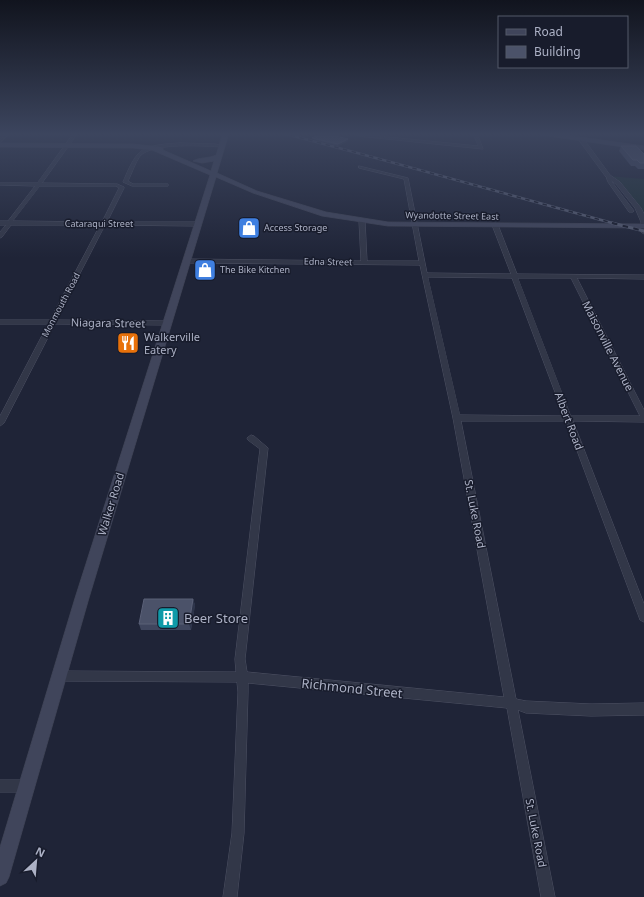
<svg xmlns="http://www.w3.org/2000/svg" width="644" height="897" font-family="'Noto Sans',sans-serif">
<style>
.green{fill:#203138}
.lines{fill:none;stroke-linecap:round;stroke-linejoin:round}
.minor-casing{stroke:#4d5163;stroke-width:1}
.tertiary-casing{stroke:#4d5163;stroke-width:1}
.secondary-casing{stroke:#3c4051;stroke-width:1}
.minor{fill:#323748;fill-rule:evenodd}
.tertiary{fill:#323748;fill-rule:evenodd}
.secondary{fill:#40455b;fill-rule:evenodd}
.rail-far1-casing{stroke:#545a6f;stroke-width:2.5}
.rail-casing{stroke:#545a6f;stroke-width:3}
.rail-far1{stroke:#181c2c;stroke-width:1.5;stroke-dasharray:4.5;stroke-linecap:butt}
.rail{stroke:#181c2c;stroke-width:2;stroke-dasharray:5.5;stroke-linecap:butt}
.wall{fill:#3f465e}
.shaded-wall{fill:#2d344a}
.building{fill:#4b5269;stroke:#5a6077}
.labels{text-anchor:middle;stroke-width:3;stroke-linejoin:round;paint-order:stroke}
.far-street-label{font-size:9px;fill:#acb1c5;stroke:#181c2c}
.far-poi-label{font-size:9px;fill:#acb1c5;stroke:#181c2c;text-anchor:start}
.street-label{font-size:11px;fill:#acb1c5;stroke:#181c2c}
.poi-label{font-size:11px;fill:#acb1c5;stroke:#181c2c;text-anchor:start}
.near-poi-label{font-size:13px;fill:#acb1c5;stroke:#181c2c;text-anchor:start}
.near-street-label{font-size:13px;fill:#acb1c5;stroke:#181c2c}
</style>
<rect width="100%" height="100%" fill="#1f2437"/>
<path class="green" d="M608 176 644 179V212L623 185 618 183Z"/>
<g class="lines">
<g class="minor-casing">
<path id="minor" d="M6 133H10L0 143V139Z
M74 133H78L42 183 117 184 124 187V188L107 222H198L201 224 198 226 105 225 56 320 167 321 170 323 167 325 55 324 4 423 0 426V416L48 324H0V320H50L100 225H11L2 237 0 238V232L6 225H0V221H8L35 186 0 185V183H37ZM40 186H116L119 188 102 222 13 221Z
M473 133H477L483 149 358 136 356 135 358 134 478 146Z
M180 143 215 144 225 146 223 147C204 146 153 142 140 156 135 163 132 173 128 181L133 184H168V186H132L123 182C127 173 131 162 138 154 147 144 167 144 180 143Z
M359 166 408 178 427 273 511 274 492 225 495 223 498 225 517 274 644 275V279L577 278 644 410V422L573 421 644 604V622L640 620 639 617 566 421H461L516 699 526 701 591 704 644 703V715L591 716 526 713 518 710 555 897H541L507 708 248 683V692L244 833 237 897H223L232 833 238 692 237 682 59 681 55 680 54 676 55 672 59 671 236 672 235 659 260 449 248 440 247 438 251 435 254 436 268 448 245 659 247 672 504 697 453 418 420 265 186 263 183 261 186 259 361 261 359 221 362 219 365 221 367 261H419L404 179 359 168ZM428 277 512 278 564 416 460 415ZM518 278H571L640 416H571Z
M606 175H610L612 182 634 211 633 212H629L608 182Z
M0 780H27L31 782 33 786 31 790 27 792H0Z"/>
</g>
<g class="tertiary-casing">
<path id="tertiary" d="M579 138H583L610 175 620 182 641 208 644 214V234L641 232V222L635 208 616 184 606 177 578 139Z"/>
</g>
<g class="secondary-casing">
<path id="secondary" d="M223 133H229L217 173 257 191 326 212 388 222 644 224V228L388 226 322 216 253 193 216 177 89 598 9 877 6 883 0 886V847L75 598 210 175 152 150 133 148 0 147V143L133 144 161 147 163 148V150L211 171 214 161 202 163 193 161C199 157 208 159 216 155Z
M539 133H552L644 146V150L542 135Z"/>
</g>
<use href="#minor" class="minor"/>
<use href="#tertiary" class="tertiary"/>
<use href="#secondary" class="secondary"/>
<g class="rail-far1-casing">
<path id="rail-far1" d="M282 133C394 162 505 194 616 224"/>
</g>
<g class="rail-casing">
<path id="rail" d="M612 223 644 231"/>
</g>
<use href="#rail-far1" class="rail-far1"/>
<use href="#rail" class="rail"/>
</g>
<path class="wall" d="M44 133H70L69 135H44Z
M312 138 348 139V141L338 146 312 139Z
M621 146 644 154V169H638L635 166H631L619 151Z
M193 599 195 605 191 630H141L139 624Z"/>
<path class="shaded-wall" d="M348 139V141L338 146V144Z
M193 599 195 605 191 630 189 624Z"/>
<path class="building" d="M321 133H324L348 139 338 144 312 138Z
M621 146H636L644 154V163H640L637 160H633Z
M144 599H193L189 624H139Z"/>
<linearGradient id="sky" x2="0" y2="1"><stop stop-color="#11141e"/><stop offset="0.52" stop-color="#3c455e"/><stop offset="1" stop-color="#3c455e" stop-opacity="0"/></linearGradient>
<rect width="644" height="258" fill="url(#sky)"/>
<defs>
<g id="shop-square" transform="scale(1.15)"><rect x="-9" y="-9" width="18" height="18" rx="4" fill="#3f7fe0" stroke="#181c2c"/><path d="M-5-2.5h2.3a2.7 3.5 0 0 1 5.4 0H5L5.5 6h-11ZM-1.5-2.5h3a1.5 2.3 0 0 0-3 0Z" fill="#fff"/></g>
<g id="restaurant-square" transform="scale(1.15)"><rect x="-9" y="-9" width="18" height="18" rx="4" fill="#e8710a" stroke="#181c2c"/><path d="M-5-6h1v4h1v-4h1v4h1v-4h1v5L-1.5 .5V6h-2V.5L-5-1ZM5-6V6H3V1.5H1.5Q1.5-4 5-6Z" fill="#fff"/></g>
<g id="building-square" transform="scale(1.15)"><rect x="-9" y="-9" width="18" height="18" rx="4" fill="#0f9aa8" stroke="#181c2c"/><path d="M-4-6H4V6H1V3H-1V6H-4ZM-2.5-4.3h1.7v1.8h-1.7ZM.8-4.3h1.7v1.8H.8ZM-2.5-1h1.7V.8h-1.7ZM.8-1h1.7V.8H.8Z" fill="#fff"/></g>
</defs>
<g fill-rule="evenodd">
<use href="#shop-square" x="249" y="228"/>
<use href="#shop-square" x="205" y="270"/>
<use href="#restaurant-square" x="128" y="343"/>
<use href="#building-square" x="168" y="618"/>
</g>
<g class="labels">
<g class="far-street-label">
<text transform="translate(452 216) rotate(1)" y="3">Wyandotte Street East</text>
<text x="99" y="227">Cataraqui Street</text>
<text transform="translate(328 262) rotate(1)" y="3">Edna Street</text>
<text transform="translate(61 305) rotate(-62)" y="3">Monmouth Road</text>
</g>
<g class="far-poi-label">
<text x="264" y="231">Access Storage</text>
<text x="220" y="273">The Bike Kitchen</text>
</g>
<g class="street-label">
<text transform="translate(108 323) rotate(1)" y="4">Niagara Street</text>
<text transform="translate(608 346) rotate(63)" y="4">Maisonville Avenue</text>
<text transform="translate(569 421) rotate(69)" y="4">Albert Road</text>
<text transform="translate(111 504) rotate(-73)" y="4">Walker Road</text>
<text transform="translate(475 514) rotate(79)" y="4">St. Luke Road</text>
<text transform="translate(536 833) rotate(79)" y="4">St. Luke Road</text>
</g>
<g class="poi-label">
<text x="144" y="341">Walkerville<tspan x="144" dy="13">Eatery</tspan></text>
</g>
<g class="near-poi-label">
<text x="184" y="623">Beer Store</text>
</g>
<g class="near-street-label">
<text transform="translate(352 688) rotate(6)" y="5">Richmond Street</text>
</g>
</g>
<rect x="498" y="16" width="130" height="52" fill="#181c2c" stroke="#535869"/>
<rect x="506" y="29" width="20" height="6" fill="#40455b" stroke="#535869"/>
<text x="534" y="36" font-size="12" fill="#acb1c5">Road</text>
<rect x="506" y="46" width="20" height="12" fill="#4b5269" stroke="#535869"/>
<text x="534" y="56" font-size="12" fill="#acb1c5">Building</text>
<g transform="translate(36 861) rotate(26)" stroke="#181c2c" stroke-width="3" paint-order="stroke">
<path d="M0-3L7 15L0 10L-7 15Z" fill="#acb1c5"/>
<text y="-6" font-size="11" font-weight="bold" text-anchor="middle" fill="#acb1c5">N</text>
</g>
</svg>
